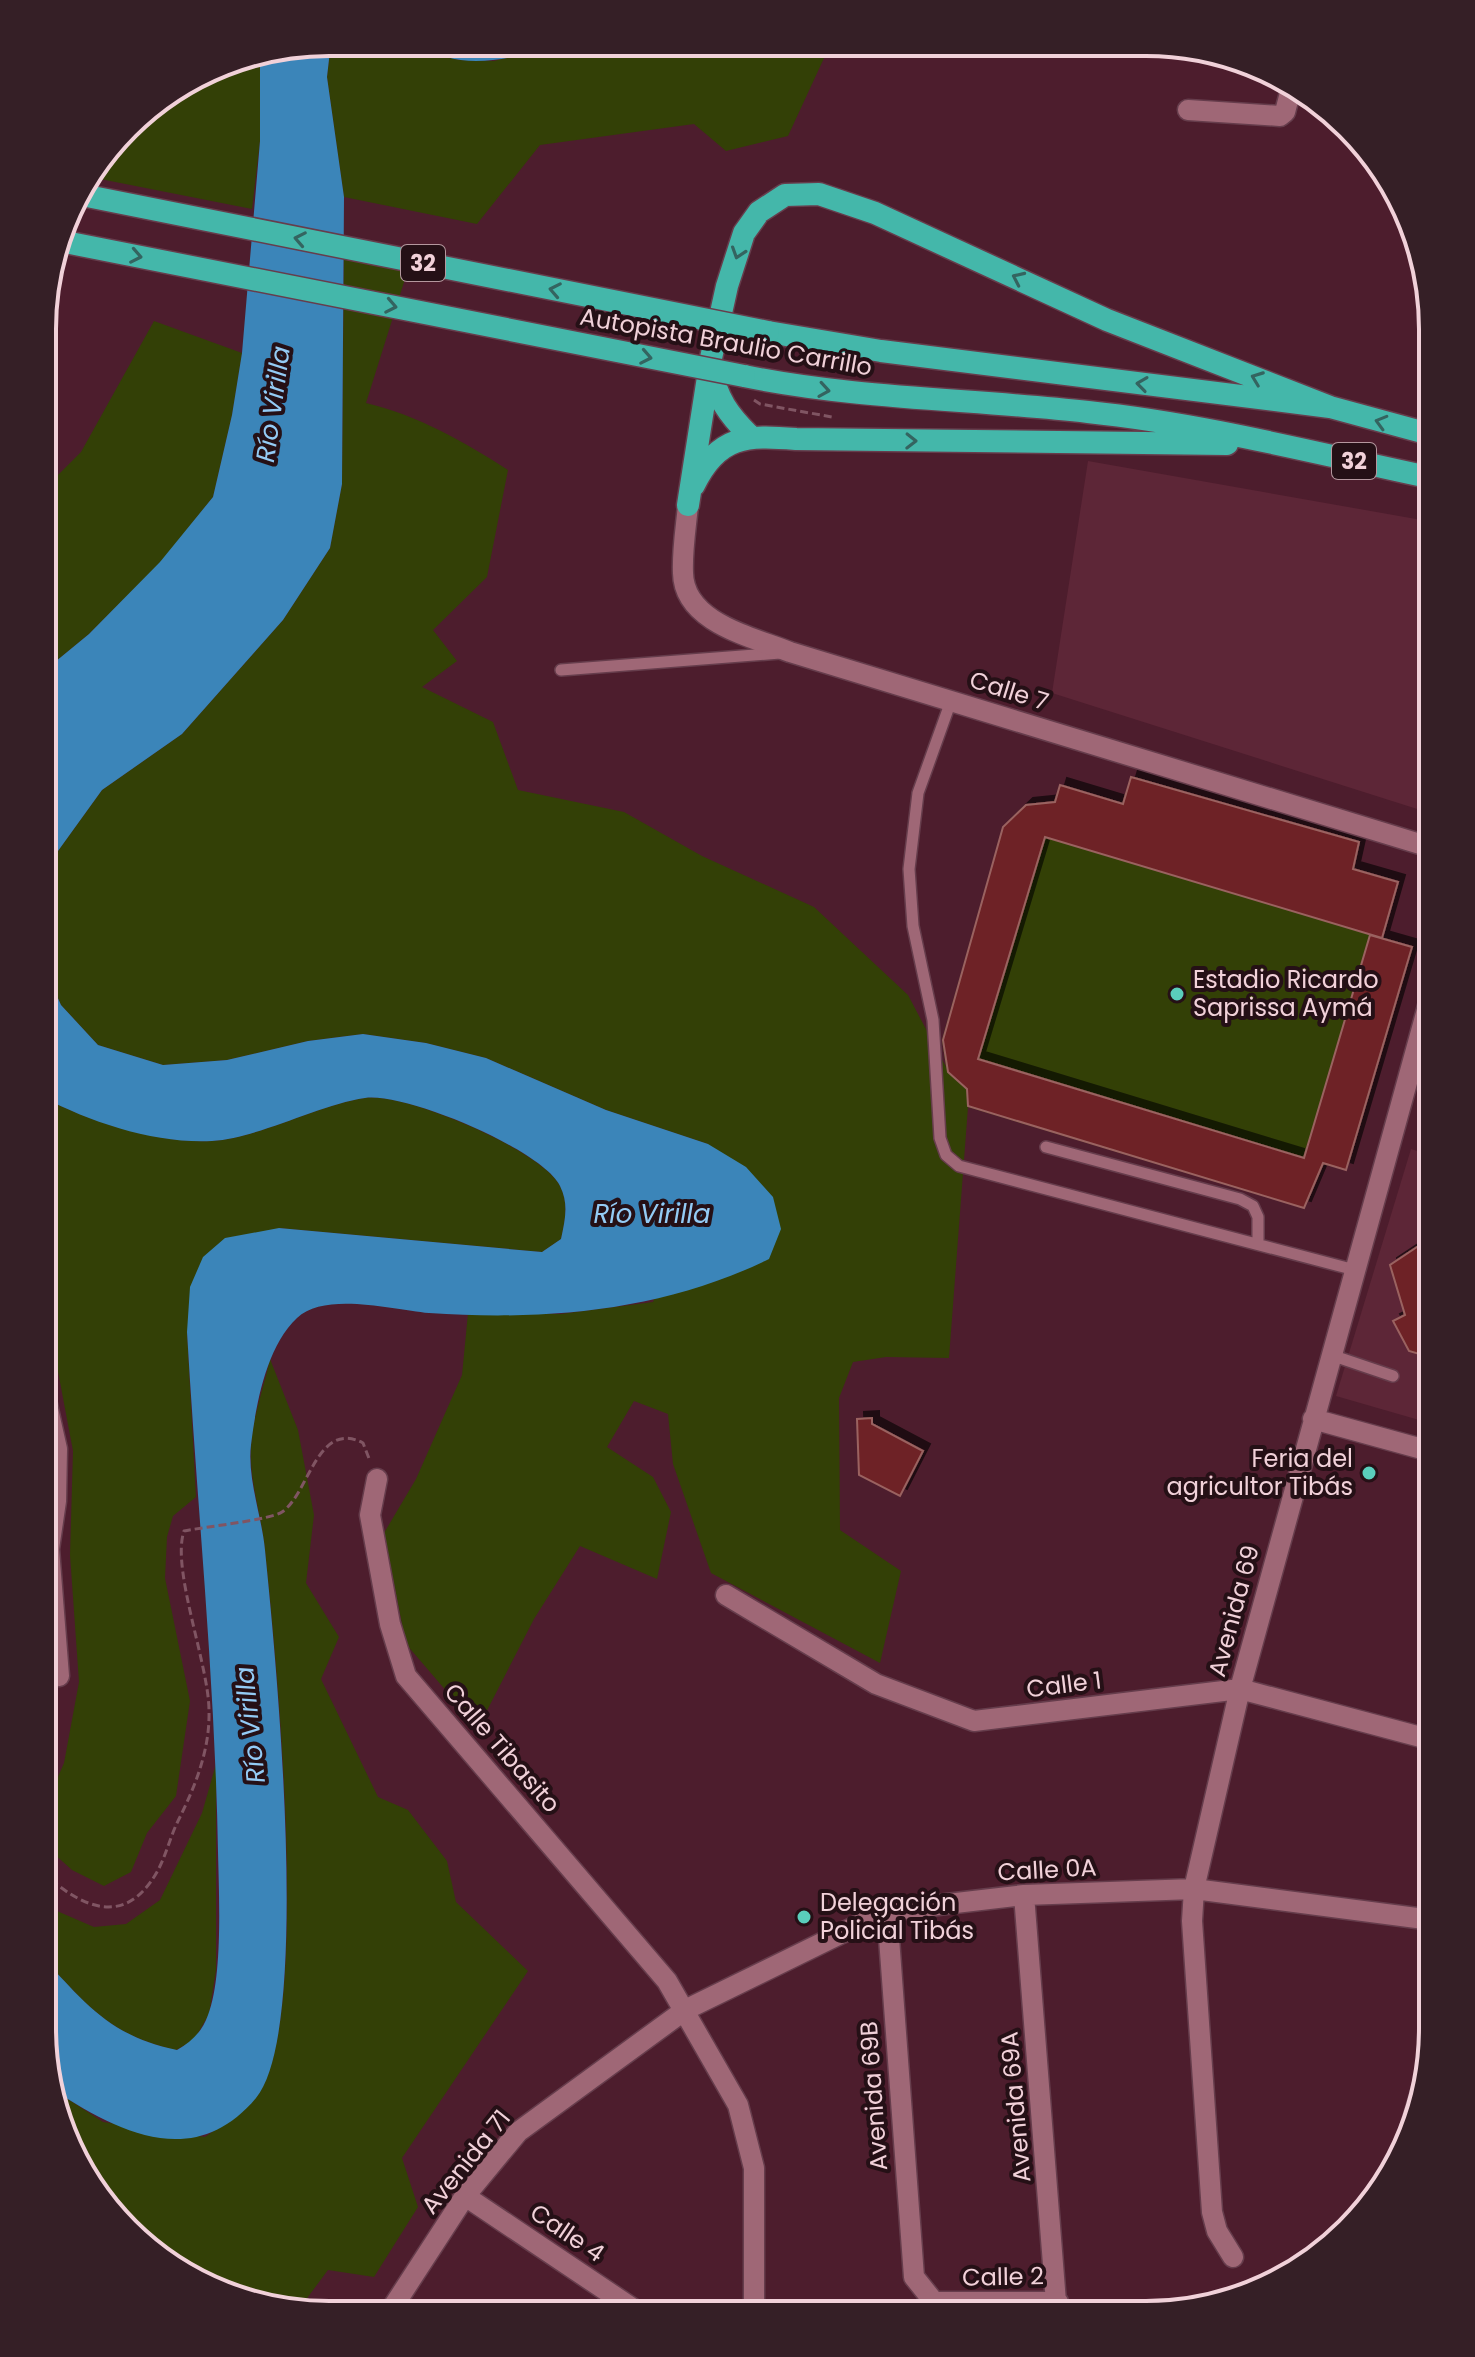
<svg xmlns="http://www.w3.org/2000/svg" width="1475" height="2357" font-family="Poppins,sans-serif">
<style>
.built{fill:#5d2637}
.green{fill:#334006}
.water{fill:#3b85b9}
.building{fill:#6e2225;stroke:#9a6260;stroke-width:2;filter:url(#shadow)}
.lines{fill:none;stroke-linecap:round;stroke-linejoin:round}
.service-casing{stroke:#663d4c;stroke-width:14}
.minor-casing{stroke:#663d4c;stroke-width:23}
.trunk-casing{stroke:#663d4c;stroke-width:25}
.path{stroke:#805563;stroke-width:3;stroke-dasharray:8 4;stroke-linecap:butt}
.service{stroke:#9f6776;stroke-width:11}
.minor{stroke:#9f6776;stroke-width:20}
.trunk{stroke:#44b7aa;stroke-width:22}
.trunk-bridge-casing{stroke:#663d4c;stroke-width:25;stroke-linecap:butt}
.trunk-bridge{stroke:#44b7aa;stroke-width:22}
.oneway{stroke:#346460}
.poi-dot{fill:#5acebc;stroke:#251016;stroke-width:3}
.labels{text-anchor:middle;stroke-width:8;stroke-linejoin:round;paint-order:stroke}
.shield{fill:#251016;stroke:#b4979e;stroke-width:2}
.shield-label{font-size:22px;font-weight:bold;fill:#f1d1d9}
.street-label{font-size:24px;fill:#f1d1d9;stroke:#251016}
.poi-label{font-size:24px;fill:#f1d1d9;stroke:#251016;text-anchor:start}
.water-label{font-size:26px;font-style:italic;fill:#94cbf5;stroke:#251016}
.rim{fill:none;stroke:#f1d1d9;stroke-width:4}
</style>
<defs>
<filter id="shadow"><feDropShadow dx="7" dy="-7" stdDeviation="0" flood-color="#0009"/></filter>
</defs>
<rect width="100%" height="100%" fill="#4d1d2d"/>
<path class="built" d="M1088 461 1433 522V814L1052 693Z
M1411 1149 1433 1156V1424L1336 1396Z"/>
<path class="green" d="M331 42H418L458 60 494 61 568 43H831L788 136 726 151 694 124 540 145 477 224 344 197 327 77Z
M260 56V141L252 209 90 177 139 113 219 64Z
M344 249 410 263 366 403C417 415 465 442 508 470L487 577 433 630 457 661 422 687 493 722 518 790 624 812 702 856 814 907 908 995 946 1067 942 1040 1003 827 1026 805 1054 802 1060 785 1122 804 1131 777 1359 842 1354 869 1398 882 1382 938 1412 947 1346 1170 1323 1164 1304 1208 968 1107 949 1358 886 1357 853 1362 839 1398 840 1530 901 1571 880 1663 711 1573 673 1464 668 1414 634 1401 607 1447 653 1477 671 1512 657 1579 580 1546 534 1619 478 1728 406 1644 384 1533 416 1479 462 1375 468 1313 561 1314 653 1302 708 1144 606 1110 486 1058 426 1043 363 1034 308 1041 227 1060 163 1065 98 1045 61 1005 43 965 44 881 58 851 102 790 182 734 283 620 330 548 342 484Z
M154 321 242 353 232 415 213 497 161 562 89 634 44 671V489L81 452Z
M43 1097C89 1122 160 1144 212 1141 259 1138 318 1105 365 1098 405 1092 543 1151 560 1186 569 1204 565 1220 561 1239L542 1252 279 1228 187 1332 196 1497 173 1516 167 1537 165 1578 190 1701 176 1796 147 1833 131 1872 104 1886 72 1870 42 1843V1800L54 1786 64 1763 79 1682 70 1555 73 1451 43 1292Z
M270 1359 298 1430 314 1515 306 1583 339 1637 321 1679 378 1797 408 1810 447 1861 456 1902 528 1971 402 2158 418 2207 374 2277 328 2270 296 2313 154 2256 64 2138 54 2090 103 2122 205 2137C222 2125 245 2113 257 2096 313 2020 276 1654 265 1550 262 1517 249 1480 251 1448 252 1419 264 1387 270 1359Z
M216 1764V1970L209 2014 194 2040 176 2050C109 2035 87 2005 42 1957V1901L50 1908 94 1927 126 1924 160 1900 202 1813Z"/>
<path class="water" d="M331 42 327 77 344 197 342 484 330 548 283 620 182 734 102 790 58 851 44 881V671L89 634 160 562 213 497 232 415 242 353 260 141V56Z
M418 42 568 43C521 55 461 77 418 42Z
M43 965 61 1005 98 1045 163 1065 227 1060 308 1041 363 1034 426 1043 486 1058 606 1110 708 1144 746 1167 773 1197 781 1229 769 1259C663 1311 546 1321 429 1313 394 1310 325 1291 297 1318 266 1347 256 1405 251 1445 247 1478 262 1517 265 1550 275 1650 313 2029 256 2098 195 2171 119 2133 54 2090L42 2028V1957C86 2004 110 2036 177 2050 192 2041 202 2032 208 2015 223 1977 219 1895 218 1852 215 1679 197 1506 187 1332L190 1287 203 1257 225 1238 279 1228 542 1252 561 1239C565 1220 569 1204 560 1186 543 1150 405 1092 365 1098 318 1105 259 1138 212 1141 157 1144 91 1123 43 1097Z"/>
<path class="building" d="M1131 777 1359 842 1353 869 1398 882 1382 938 1045 837 978 1059 1304 1158 1370 935 1412 947 1346 1170 1323 1163 1304 1208 968 1106 967 1089 948 1072 943 1040 1003 827 1026 805 1055 802 1060 785 1123 804Z
M1426 1241 1433 1251V1358L1409 1351 1393 1321 1405 1315 1390 1265Z
M872 1418V1424L923 1451 900 1496 859 1475 857 1419Z"/>
<g class="lines">
<g class="service-casing">
<path id="service" d="M561 670 780 653
M951 701 918 793 909 869 913 926 933 1020 940 1138 946 1155 959 1166 1355 1270
M1046 1147 1240 1199 1253 1206 1258 1217V1244
M1331 1355 1393 1376"/>
</g>
<g class="minor-casing">
<path id="minor" d="M1188 110 1280 116 1285 112 1291 89
M688 505C686 527 682 550 683 573 684 623 753 637 790 652L1433 848
M43 1387 57 1449 56 1501 49 1549 59 1676
M1313 1419 1433 1452
M377 1479 370 1515 390 1624 406 1676 667 1981 738 2105 754 2168V2314
M726 1595 876 1684 974 1721 1240 1689 1432 1740
M1024 1895 1057 2315
M887 1911 914 2277 934 2302H1058
M1406 2143 1430 2061
M465 2196 641 2314
M1233 2257 1217 2231 1212 2212 1192 1921 1194 1889 1240 1689 1433 988
M389 2313 465 2196 518 2132 685 2010 887 1911 1024 1895 1194 1889 1432 1920"/>
</g>
<g class="trunk-casing">
<path id="trunk" d="M768 332 881 351 1330 407 1433 435
M712 369C716 398 729 415 749 435
M744 376C857 399 973 399 1088 412 1204 424 1319 454 1433 478
M694 485C718 435 747 435 796 439L1227 444
M688 505 711 358 727 286 744 233 759 212 785 195 819 194 875 213 1107 320 1330 407"/>
</g>
<path class="path" d="M754 400 760 404 832 417
M42 1872C81 1907 124 1929 157 1872 166 1856 170 1837 178 1821 195 1787 210 1750 209 1711 209 1665 171 1569 184 1531 203 1527 270 1520 282 1512 309 1494 317 1419 363 1443L370 1461"/>
<use href="#service" class="service"/>
<use href="#minor" class="minor"/>
<use href="#trunk" class="trunk"/>
<g class="trunk-bridge-casing">
<path id="trunk-bridge" d="M77 194 768 332
M60 241 744 376"/>
</g>
<use href="#trunk-bridge" class="trunk-bridge"/>
</g>
<defs><path id="oneway-chevron" d="M-2-3.5L2.5 0L-2 3.5" fill="none" stroke-width="1.6" stroke-linecap="round" stroke-linejoin="round" transform="scale(2)"/></defs>
<g class="oneway">
<use href="#oneway-chevron" transform="translate(300 239) rotate(-169)"/>
<use href="#oneway-chevron" transform="translate(738 253) rotate(108)"/>
<use href="#oneway-chevron" transform="translate(136 256) rotate(11)"/>
<use href="#oneway-chevron" transform="translate(1018 278) rotate(-155)"/>
<use href="#oneway-chevron" transform="translate(555 290) rotate(-169)"/>
<use href="#oneway-chevron" transform="translate(391 306) rotate(11)"/>
<use href="#oneway-chevron" transform="translate(646 357) rotate(11)"/>
<use href="#oneway-chevron" transform="translate(1257 378) rotate(-159)"/>
<use href="#oneway-chevron" transform="translate(1142 384) rotate(-172)"/>
<use href="#oneway-chevron" transform="translate(824 390) rotate(9)"/>
<use href="#oneway-chevron" transform="translate(1381 422) rotate(-164)"/>
<use href="#oneway-chevron" transform="translate(911 441) rotate(1)"/>
</g>
<g class="poi-dot">
<circle cx="1177" cy="994" r="8"/>
<circle cx="1369" cy="1473" r="8"/>
<circle cx="804" cy="1917" r="8"/>
</g>
<g class="labels">
<g class="shield">
<rect x="401" y="245" width="44" height="36" rx="6"/>
<rect x="1332" y="443" width="44" height="36" rx="6"/>
</g>
<g class="shield-label">
<text x="423" y="271">32</text>
<text x="1354" y="469">32</text>
</g>
<g class="street-label">
<text transform="translate(726 342) rotate(10)" y="8">Autopista Braulio Carrillo</text>
<text transform="translate(1009 691) rotate(17)" y="8">Calle 7</text>
<text transform="translate(1234 1611) rotate(-75)" y="8">Avenida 69</text>
<text transform="translate(1064 1685) rotate(-7)" y="8">Calle 1</text>
<text transform="translate(502 1748) rotate(49)" y="8">Calle Tibasito</text>
<text transform="translate(1047 1870) rotate(-3)" y="8">Calle 0A</text>
<text transform="translate(874 2096) rotate(-94)" y="8">Avenida 69B</text>
<text transform="translate(1016 2107) rotate(-95)" y="8">Avenida 69A</text>
<text transform="translate(466 2162) rotate(-51)" y="8">Avenida 71</text>
<text transform="translate(567 2233) rotate(34)" y="8">Calle 4</text>
<text transform="translate(1003 2277) rotate(-1)" y="8">Calle 2</text>
</g>
<g class="poi-label">
<text x="1193" y="988">Estadio Ricardo<tspan x="1193" dy="28">Saprissa Aymá</tspan></text>
<text x="1353" y="1467" text-anchor="end">Feria del<tspan x="1353" dy="28">agricultor Tibás</tspan></text>
<text x="820" y="1911">Delegación<tspan x="820" dy="28">Policial Tibás</tspan></text>
</g>
<g class="water-label">
<text transform="translate(273 404) rotate(-82)" y="9">Río Virilla</text>
<text x="652" y="1223">Río Virilla</text>
<text transform="translate(250 1725) rotate(-96)" y="9">Río Virilla</text>
</g>
</g>
<path d="M0 0H1475V2357H0ZM329 56H1146A273 273 0 0 1 1419 329V2028A273 273 0 0 1 1146 2301H329A273 273 0 0 1 56 2028V329A273 273 0 0 1 329 56Z" fill="#351f26" fill-rule="evenodd"/>
<path class="rim" d="M329 56H1146A273 273 0 0 1 1419 329V2028A273 273 0 0 1 1146 2301H329A273 273 0 0 1 56 2028V329A273 273 0 0 1 329 56Z"/>
</svg>
